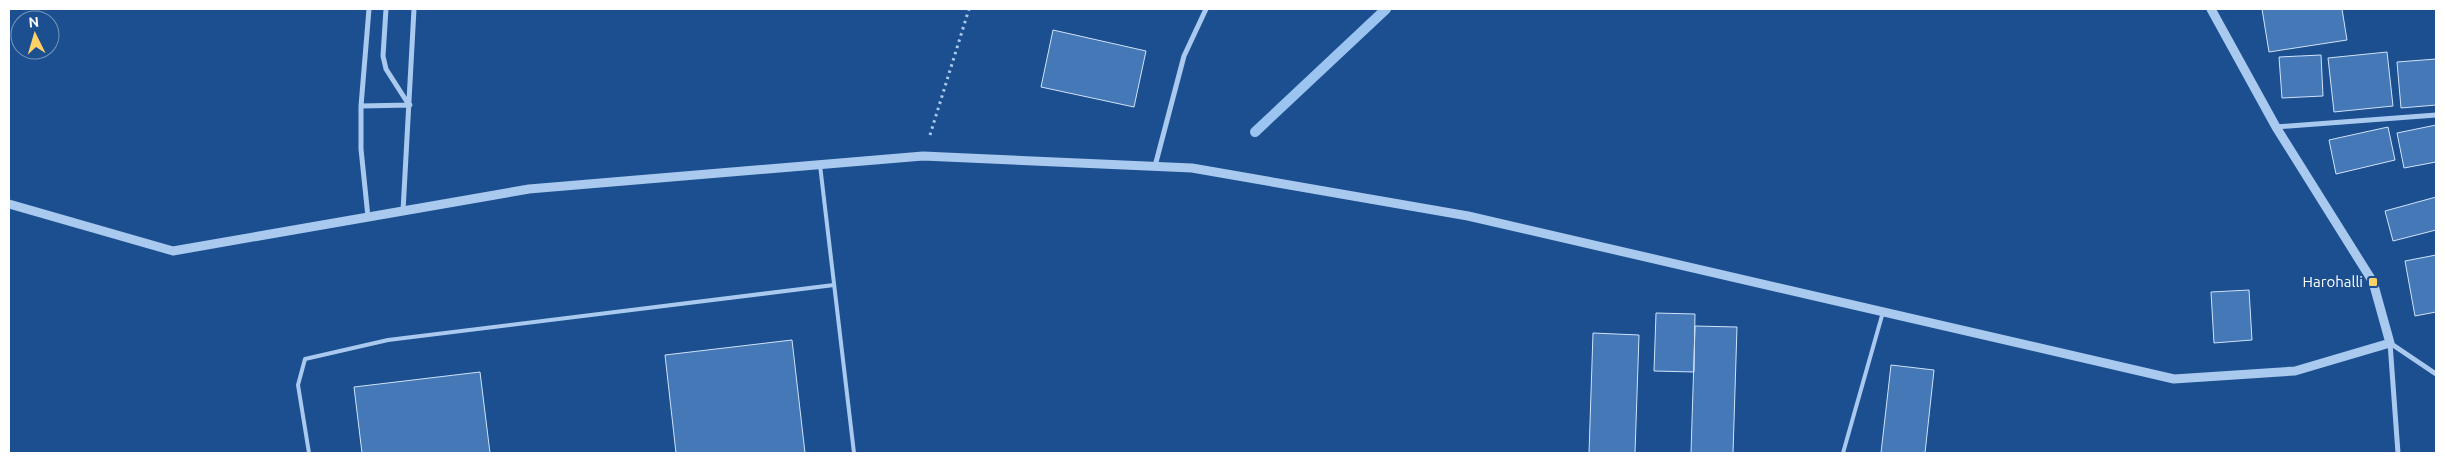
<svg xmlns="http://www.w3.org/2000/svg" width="2445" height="462" font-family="Ubuntu,sans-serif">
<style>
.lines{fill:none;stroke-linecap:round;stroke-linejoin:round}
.stream{stroke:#9cc4f0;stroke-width:10}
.building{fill:#4478b7;stroke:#cfe3fa}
.path{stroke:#a9c9ee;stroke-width:3;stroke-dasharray:2.5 4;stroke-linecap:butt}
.service{stroke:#a9c9ee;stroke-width:4}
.minor{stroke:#a9c9ee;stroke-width:5}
.tertiary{stroke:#a9c9ee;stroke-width:9}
.poi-dot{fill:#ffd166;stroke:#1b4f8f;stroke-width:2}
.labels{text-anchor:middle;stroke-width:4;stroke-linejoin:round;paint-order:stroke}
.poi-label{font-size:15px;fill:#fff;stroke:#1b4f8f;text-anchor:end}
</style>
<rect width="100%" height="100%" fill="#1b4f8f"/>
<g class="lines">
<path class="stream" d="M1255 132 1386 9"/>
</g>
<path class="building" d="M2262 9H2342L2347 40 2269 52Z
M1053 30 1146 51 1134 107 1041 87Z
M2387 52 2393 106 2334 112 2328 58Z
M2321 55 2323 96 2282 98 2279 57Z
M2436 59V105L2401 108 2397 62Z
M2436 125V162L2404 168 2397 133Z
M2388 127 2395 160 2336 174 2329 140Z
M2436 197V230L2393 241 2385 211Z
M2436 255V312L2415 316 2405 261Z
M2249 290 2252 340 2214 343 2211 292Z
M1656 313 1695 314 1694 372 1654 371Z
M1695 326 1737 327 1733 453H1691Z
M1593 333 1639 335 1635 453H1589Z
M792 340 805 453H676L665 355Z
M1891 365 1934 370 1925 453H1881Z
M480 372 490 453H362L354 387Z"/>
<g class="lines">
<path class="path" d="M930 135 969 9"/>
<path class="service" d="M820 165 854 453
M309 453 298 385 305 359 388 340 834 285
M1843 453 1883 312"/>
<path class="minor" d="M386 9 383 56 386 69 409 105
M361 106 410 105
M2276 127 2436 115
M1155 166 1184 56 1206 9
M403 211 414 9
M368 217 361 149V106L369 9
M2390 343 2398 453
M2390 343 2436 374"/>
<path class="tertiary" d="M9 204 173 251 529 189 923 156 1192 168 1468 216 2174 379 2295 371 2390 343 2373 282 2276 127 2211 9"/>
</g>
<rect class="poi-dot" x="2368" y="277" width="10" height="10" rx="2.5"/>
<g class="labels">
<g class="poi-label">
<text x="2363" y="287">Harohalli</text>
</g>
</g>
<rect width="2445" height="462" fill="none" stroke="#ffffff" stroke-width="20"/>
<g transform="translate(35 35) rotate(355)"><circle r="24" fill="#1b4f8f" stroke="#7695bc"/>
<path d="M0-4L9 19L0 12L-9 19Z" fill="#ffd166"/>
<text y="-8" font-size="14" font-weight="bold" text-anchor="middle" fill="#ffffff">N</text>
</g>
</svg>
